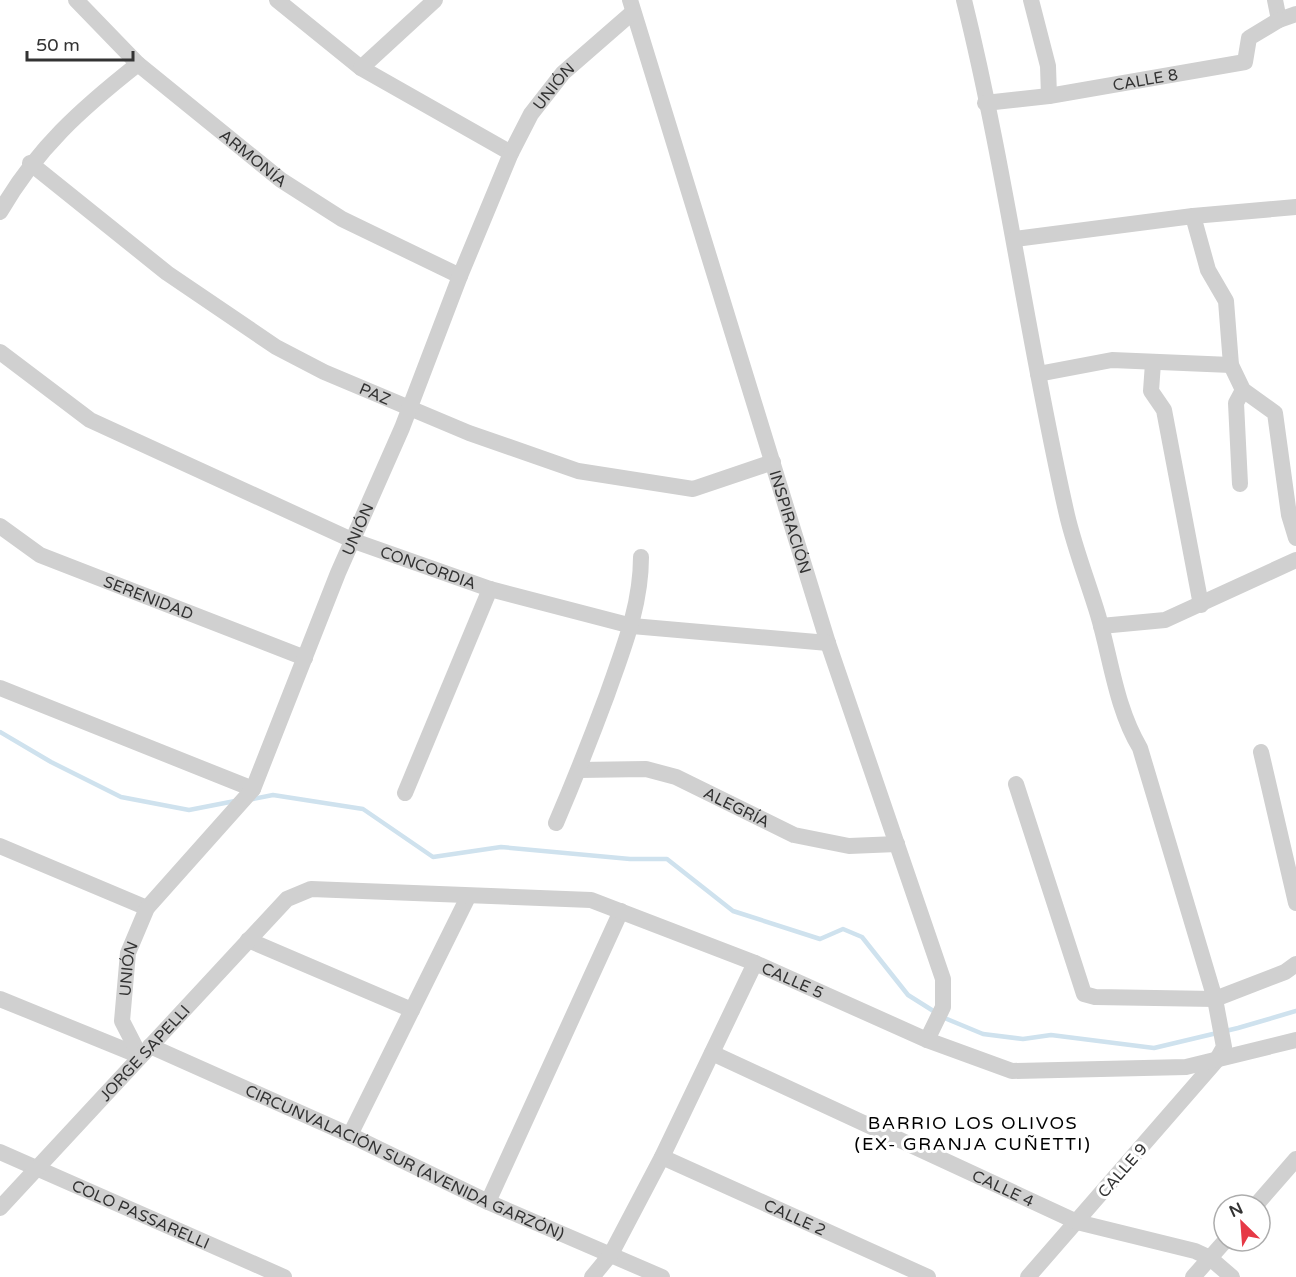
<svg xmlns="http://www.w3.org/2000/svg" width="1296" height="1277" font-family="'Varela Round',sans-serif">
<style>
.lines{fill:none;stroke-linecap:round;stroke-linejoin:round}
.stream{stroke:#cfe2ee;stroke-width:4.5}
.minor{stroke:#d0d0d0;stroke-width:16}
.labels{text-anchor:middle;stroke-width:6;stroke-linejoin:round;paint-order:stroke}
.street-label{font-size:16px;fill:#333;stroke:#fff}
.neighbourhood-label{font-size:18px;letter-spacing:1.5px;fill:#000;stroke:#fff}
</style>
<rect width="100%" height="100%" fill="#fff"/>
<g class="lines">
<path class="stream" d="M0 732 51 762 121 797 189 810 235 801
M253 799 273 795 363 809 433 857 501 847 630 859H667L733 911 820 939 843 929 862 937 908 995 935 1012
M942 1017 983 1034 1023 1039 1051 1035 1154 1048 1238 1028 1296 1011"/>
<g class="minor">
<path id="s1" d="M76 0 138 64 281 180 342 219 460 276"/>
<path d="M277 0 361 68 511 153"/>
<path id="s2" d="M630 0 828 643 943 979V1007L927 1040"/>
<path d="M964 0C1006 170 1028 345 1067 515 1075 549 1088 582 1098 615 1111 659 1116 708 1140 748L1215 999 1224 1047 1216 1061 1028 1277"/>
<path d="M1031 0 1048 66 1049 96"/>
<path d="M1275 0 1279 20 1296 14"/>
<path d="M361 68 435 0"/>
<path id="s3" d="M985 103 1049 96 1245 62 1249 38 1279 20"/>
<path id="s4" d="M30 163 167 273 276 347 324 372 469 433 578 471 693 489 773 462"/>
<path d="M0 212C37 148 81 109 138 64"/>
<path d="M1193 216 1208 270 1226 301 1231 365 1243 390 1275 413 1289 515 1296 538"/>
<path d="M1015 239 1193 216 1296 207"/>
<path id="s5" d="M0 352 90 420 354 541 490 589 632 626 828 643"/>
<path d="M1153 363 1151 391 1164 410 1201 605"/>
<path d="M1038 374 1112 360 1231 365"/>
<path d="M1240 484 1236 403 1243 390"/>
<path id="s6" d="M0 526 40 555 305 658"/>
<path d="M1101 626 1165 620 1296 560"/>
<path d="M0 688 253 789"/>
<path d="M1261 752 1296 903"/>
<path id="s7" d="M579 770 646 769 676 777 794 835 849 846 897 844"/>
<path d="M1016 784 1084 994 1095 997 1215 999 1285 972 1296 964"/>
<path d="M405 793 490 589"/>
<path d="M556 823C574 781 591 738 607 695 623 649 641 606 641 557"/>
<path d="M0 846 147 908"/>
<path d="M248 940 412 1010"/>
<path d="M0 999 140 1056"/>
<path id="s8" d="M150 1046 350 1135 488 1202 662 1277"/>
<path id="s9" d="M712 1053 1077 1222 1195 1251 1210 1258 1232 1277"/>
<path id="s10" d="M140 1056 122 1021 128 953 147 908 253 789 338 573 402 428 460 276 511 153 531 114 563 73 633 12"/>
<path d="M350 1135 468 897"/>
<path id="s11" d="M0 1152 284 1277"/>
<path id="s12" d="M662 1157 928 1277"/>
<path d="M488 1202 621 911"/>
<path d="M1256 1205 1296 1159"/>
<path id="s13" d="M0 1208 287 899 311 889 591 900 755 963 927 1040 1012 1071 1186 1067 1296 1040"/>
<path d="M592 1277 611 1254 662 1157 755 963"/>
<path d="M1193 1277 1225 1241"/>
</g>
</g>
<g class="labels">
<g class="street-label">
<text dy="6" stroke="none"><textPath href="#s3" startOffset="162">CALLE 8</textPath></text>
<text dy="6" stroke="none"><textPath href="#s10" startOffset="1082">UNIÓN</textPath></text>
<text dy="6" stroke="none"><textPath href="#s1" startOffset="238">ARMONÍA</textPath></text>
<text dy="6" stroke="none"><textPath href="#s4" startOffset="417">PAZ</textPath></text>
<text dy="6" stroke="none"><textPath href="#s2" startOffset="546">INSPIRACIÓN</textPath></text>
<text dy="6" stroke="none"><textPath href="#s10" startOffset="596">UNIÓN</textPath></text>
<text dy="6" stroke="none"><textPath href="#s5" startOffset="482">CONCORDIA</textPath></text>
<text dy="6" stroke="none"><textPath href="#s6" startOffset="166">SERENIDAD</textPath></text>
<text dy="6" stroke="none"><textPath href="#s7" startOffset="166">ALEGRÍA</textPath></text>
<text dy="6" stroke="none"><textPath href="#s10" startOffset="92">UNIÓN</textPath></text>
<text dy="6" stroke="none"><textPath href="#s13" startOffset="945">CALLE 5</textPath></text>
<text dy="6" stroke="none"><textPath href="#s13" startOffset="212">JORGE SAPELLI</textPath></text>
<text dy="6" stroke="none"><textPath href="#s8" startOffset="280">CIRCUNVALACIÓN SUR (AVENIDA GARZÓN)</textPath></text>
<text transform="translate(1122 1170) rotate(-49)" y="6">CALLE 9</text>
<text dy="6" stroke="none"><textPath href="#s9" startOffset="321">CALLE 4</textPath></text>
<text dy="6" stroke="none"><textPath href="#s11" startOffset="154">COLO PASSARELLI</textPath></text>
<text dy="6" stroke="none"><textPath href="#s12" startOffset="146">CALLE 2</textPath></text>
</g>
<g class="neighbourhood-label">
<text x="973" y="1129">BARRIO LOS OLIVOS<tspan x="973" dy="21">(EX- GRANJA CUÑETTI)</tspan></text>
</g>
</g>
<g transform="translate(1242 1223) rotate(335)"><circle r="28" fill="#ffffff" stroke="#adadad" stroke-width="1.5"/>
<path d="M0-4.5L10 22L0 15L-10 22Z" fill="#e63946"/>
<text y="-9" font-size="16" font-weight="bold" text-anchor="middle" fill="#333333">N</text>
</g>
<path d="M27 51v9h106v-9" fill="none" stroke="#333333" stroke-width="3"/>
<text x="36" y="51" font-size="18" fill="#333333" stroke="#ffffff" stroke-width="4.5" paint-order="stroke">50 m</text>
</svg>
